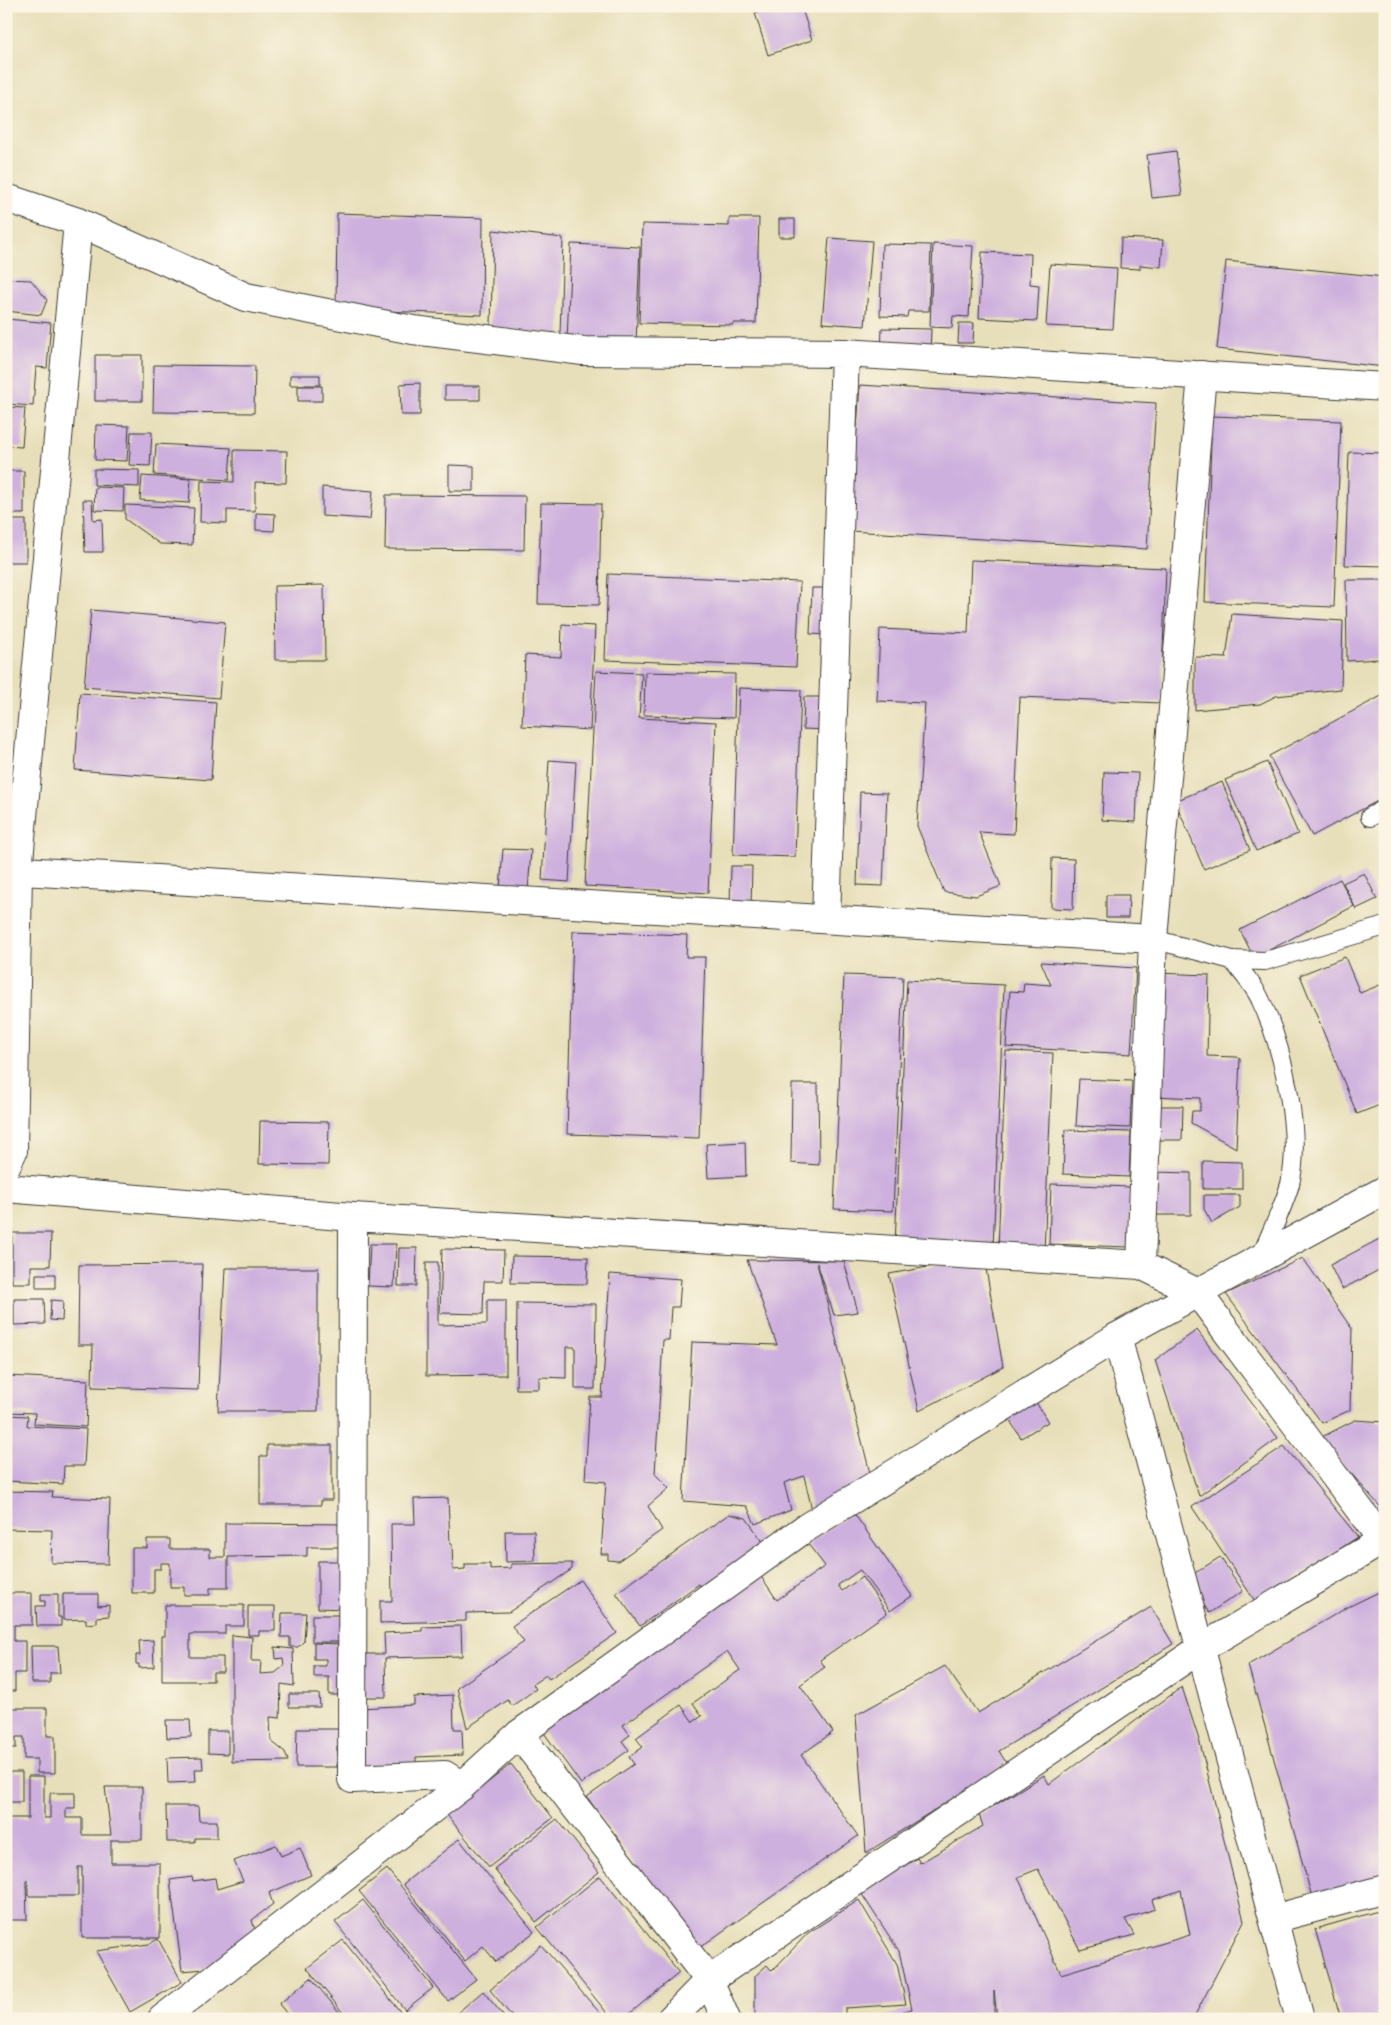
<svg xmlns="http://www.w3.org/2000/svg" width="1391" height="2025" font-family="'Indie Flower',sans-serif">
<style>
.building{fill:#cdb0de;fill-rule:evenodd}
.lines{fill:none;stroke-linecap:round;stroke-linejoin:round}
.service-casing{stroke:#3a3934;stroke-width:20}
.minor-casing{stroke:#3a3934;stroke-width:30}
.tertiary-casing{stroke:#3a3934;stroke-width:30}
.service{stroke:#fff;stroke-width:18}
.minor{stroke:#fff;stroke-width:28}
.tertiary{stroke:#fff;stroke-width:28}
</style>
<rect width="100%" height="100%" fill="#fcf5e5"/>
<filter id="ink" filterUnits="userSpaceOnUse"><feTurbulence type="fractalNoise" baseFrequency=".02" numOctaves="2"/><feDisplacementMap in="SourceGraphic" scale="10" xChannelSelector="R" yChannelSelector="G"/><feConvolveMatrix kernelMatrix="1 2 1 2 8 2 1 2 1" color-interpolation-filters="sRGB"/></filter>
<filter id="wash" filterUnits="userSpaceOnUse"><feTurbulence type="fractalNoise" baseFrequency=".0096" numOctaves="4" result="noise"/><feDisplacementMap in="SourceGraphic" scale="20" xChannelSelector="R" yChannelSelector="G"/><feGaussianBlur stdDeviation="1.12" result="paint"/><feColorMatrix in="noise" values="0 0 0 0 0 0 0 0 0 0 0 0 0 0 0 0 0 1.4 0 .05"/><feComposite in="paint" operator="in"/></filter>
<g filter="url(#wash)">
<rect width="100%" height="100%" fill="#e7dfb9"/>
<g id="blocks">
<path class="building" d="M777 6H801L812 40 768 55 755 13Z
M1176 151 1182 195 1152 198 1147 155Z
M337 213 483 218 482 315 336 309Z
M729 218H759L756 323H733V325L639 323 642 224 729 226Z
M779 219H795V237H779Z
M493 230 563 238 560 335 491 327Z
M829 238 872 241 865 326 822 323Z
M1121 238 1163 240 1161 267 1140 265V269L1120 268Z
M571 244 640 247 636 343 567 341Z
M882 244 931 245 929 311H908L907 317 880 316Z
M933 244 973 246 969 317 953 316 952 328 930 327Z
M982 252 1031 254 1030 284 1039 285 1037 321 979 318Z
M1226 261 1385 277V367L1217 349Z
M1050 264 1117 268 1113 329 1046 326Z
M6 279 31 280 47 300 41 315 6 311Z
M6 319 51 323 47 368 36 367 33 406 6 404Z
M959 323H974L973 343H958Z
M882 328 931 329 930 355 881 353Z
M95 355H142V401H95Z
M154 365 255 366 254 413 153 412Z
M290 375H320V385H290Z
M420 383V415H401L400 384Z
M860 385 1156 403 1147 549 850 531Z
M298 386H322V401H298Z
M445 386H480V400H445Z
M6 407 25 408 22 447 6 446Z
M1212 416 1341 421 1334 607 1205 602Z
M96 425 129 426 127 461 95 460Z
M131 432H152L150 466 129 465Z
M156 444 231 448 229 480 154 475Z
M234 450 287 451 286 483 255 482V511L227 510V523L200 522 201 481 234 482Z
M1349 452 1385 453V566L1345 565Z
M449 465 474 466V491H449Z
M94 469 139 470V487L94 485Z
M6 471H24V514H6Z
M142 476 191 479 189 503 140 500Z
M95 487 124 488 123 511 94 510Z
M322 487 373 491 370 519 322 516Z
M386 495 525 496 524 550 385 549Z
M83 500H92L93 520 102 519 103 552H85Z
M541 503 601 504 599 605 538 604Z
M125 505 194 508 192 545 160 544 125 519Z
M256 513 275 514 274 531 256 530Z
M6 520H26V562H6Z
M971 560 1166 568 1161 703 1020 697 1014 834 979 832 1001 886 976 896 944 892 917 826 925 703 877 701 880 629 968 633Z
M608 574 800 582 796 667 605 660Z
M1346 580H1385L1382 622H1385V655L1379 659 1347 661Z
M324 585 325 660H275L274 586Z
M812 588H831L829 635 810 634Z
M91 610 225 622 219 698 84 687Z
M1232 614 1343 621 1341 689 1276 696 1260 704 1195 710V657L1226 658Z
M562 624 595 626 590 730 522 726 525 655 561 657Z
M596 671 642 673 639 718 716 722 708 893 585 886Z
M645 672 735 674 734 718 644 715Z
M739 688 801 690 795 857 733 855Z
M80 693 216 702 211 780 75 770Z
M1385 694V797L1312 836 1269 756Z
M804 697H827L825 730 803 729Z
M549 760 576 762 569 882 542 880Z
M1267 762 1298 834 1256 851 1225 780Z
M1104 772 1138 773 1136 822 1102 820Z
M1222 782 1250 850 1204 869 1175 801Z
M860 792 887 793 883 886 857 885Z
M503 849 531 850 528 891 500 889Z
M1052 858 1074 859 1073 909 1051 908Z
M731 866H752L751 907 730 906Z
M1364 873 1377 899 1356 909 1343 883Z
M1340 879 1354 906 1254 958 1240 930Z
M1106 895H1129L1128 918H1106Z
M573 931 687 935 686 957H705L699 1138 567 1134Z
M1345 957 1360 993 1385 983V1069L1383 1070 1385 1103 1357 1114 1300 975Z
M1041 962 1136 968 1131 1054 1006 1047 1010 991 1023 992 1024 983 1051 985Z
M1155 973 1209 975 1207 1056 1237 1057 1240 1059 1236 1148 1191 1123 1192 1111H1200V1098L1151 1096Z
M844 975 903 977 893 1211 834 1209Z
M907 980 1004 985 993 1248 895 1244Z
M1006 1051 1053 1053 1044 1251 998 1249Z
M1079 1079 1132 1081 1130 1128 1076 1126Z
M792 1084H818L819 1165 791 1163Z
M1153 1106H1183L1182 1140H1152Z
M260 1121 329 1122 328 1165 259 1164Z
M1065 1130 1131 1132 1129 1177 1063 1174Z
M745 1142 746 1176 708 1178 706 1144Z
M1203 1161 1242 1162V1189H1203Z
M1153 1172 1191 1173V1215H1152Z
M1051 1184 1130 1187 1128 1247 1049 1244Z
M1204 1195H1240V1207L1212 1223 1204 1209Z
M12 1233H51L50 1266H31V1283H12Z
M1385 1236V1267L1342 1289 1330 1265Z
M370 1244H396L394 1287 368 1286Z
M399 1248H417L416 1286H398Z
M442 1249 504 1250 503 1281H484L483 1314 440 1313Z
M512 1256 588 1257 587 1284 511 1283Z
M984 1257 1003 1367 919 1411 889 1274Z
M1303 1258 1352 1329 1350 1410 1322 1423 1226 1294Z
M747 1260 844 1261 858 1312 834 1315 817 1263 873 1485 812 1510 804 1476 784 1483 791 1510 755 1524 747 1506 683 1501 692 1342 777 1345Z
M426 1262H438V1325L487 1324V1300H506V1375L426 1376Z
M202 1264 198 1390 92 1387 93 1345H78L79 1265Z
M225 1268H318V1411H218Z
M36 1274H55V1288H36Z
M610 1274 681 1279 679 1307H671L669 1340H663L655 1474 669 1488 648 1506 662 1530 618 1561 608 1560V1554H601L606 1482 585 1480 590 1397H602Z
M14 1299H44L45 1324 14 1325Z
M51 1300 63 1301 62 1321 50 1320Z
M517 1303 596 1304 595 1389H575V1347H566V1378L539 1377V1389H516Z
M1197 1330 1278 1438 1199 1496 1155 1360Z
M8 1376 88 1380 86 1427 34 1424 35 1413 6 1412Z
M1034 1399 1048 1422 1021 1438 1007 1416Z
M6 1415 28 1416 27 1426 86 1429 84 1466H64L63 1484 6 1481Z
M1355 1420 1385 1422V1512L1320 1438Z
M267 1445H332V1500H321V1505H260V1456H267Z
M1284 1446 1358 1537 1257 1604 1192 1507Z
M6 1491 53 1492 52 1497 110 1499 108 1564 51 1563 52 1530 6 1529Z
M448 1498 450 1544H452L453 1570 465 1569V1564H490V1569L511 1568V1564L572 1563V1569L509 1612 466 1613V1621L380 1623V1601H392L391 1524H415L414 1499Z
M853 1512 912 1596 890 1611 860 1570 838 1585 842 1591 862 1577 887 1613 820 1660 825 1667 800 1685 833 1732 801 1755 858 1836 696 1950 587 1797 634 1764 629 1757 643 1747 636 1738 681 1705 693 1722 702 1716 693 1703 740 1670 727 1651 623 1725 630 1735 622 1741 629 1750 581 1784 539 1726 758 1572 777 1600 825 1566 808 1544Z
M729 1514 746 1518 769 1550 706 1595 699 1584 640 1626 616 1593Z
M225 1523 350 1524 349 1547H307V1556L228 1557V1588H210V1595H184V1587H170V1563H161V1569H154V1593H132V1548H147V1539H170V1549H210V1557H225Z
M505 1531H534L535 1561 506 1562Z
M1220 1557 1243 1591 1209 1613 1187 1578Z
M318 1561H346L345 1609 318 1608Z
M580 1580 617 1633 549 1679 546 1675 533 1684 536 1689 512 1706 508 1700 467 1728 457 1688 524 1642 512 1626Z
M1385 1589V1882L1313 1901 1248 1665 1348 1607Z
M10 1593H32V1625H14V1641H25V1673H15V1691H6V1604H10Z
M41 1594H58V1617H61V1626H37L36 1606H45V1601H41Z
M63 1594H98V1606L109 1605V1616L97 1617V1623L86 1624V1619L63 1620Z
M165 1605H244V1626H225V1634H190V1657H223V1672H213V1681H162V1636H165Z
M248 1606H275V1631H259V1635H248Z
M1151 1607 1173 1644 999 1751 1007 1764 866 1853 856 1715 945 1666 978 1713Z
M282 1613H306L304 1641 298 1647H290V1637H281Z
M312 1615H344V1642H312Z
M461 1626 462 1656 385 1658 386 1697H363L362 1654H385L384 1633 422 1631V1627Z
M232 1635 252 1637 251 1661H261L260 1674 275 1673 284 1666 283 1658 276 1659 275 1647 293 1649 294 1686 281 1684 280 1718 270 1717 271 1741 285 1752 288 1761 232 1762Z
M153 1640 154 1667 139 1668V1664H136V1655H140L139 1641Z
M314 1643 338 1644V1695H329V1677H314V1666H326V1659H314Z
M31 1646H58L60 1673H50V1683H32Z
M1182 1687 1200 1743 1244 1921 1193 2019H997L994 1990V2019H875L912 2009 899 1951 861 1893 917 1858 920 1863 983 1826 979 1815 1044 1775 1049 1784ZM1038 1869 1080 1950 1134 1935 1125 1919 1155 1909 1152 1900 1181 1890 1190 1935 1061 1974 1018 1877Z
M289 1694H319L320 1707H289Z
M453 1695 454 1729H462L463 1755 416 1757V1766L355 1768 361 1708 414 1705V1697Z
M6 1708H47V1736H55V1773H37V1759H24V1737H16V1748H6Z
M166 1720H190L191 1737 167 1738Z
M297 1729H346V1746H337V1767H296Z
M208 1731H228V1754L208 1753Z
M202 1757 203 1769H195L196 1782 168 1783 167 1758Z
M511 1764 553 1818 489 1867 447 1815Z
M6 1772H22V1802H6Z
M28 1776H44V1818H50V1793H75V1808H66V1818H82V1835H111L105 1787H142V1840H111V1863H160V1938H82V1867H78V1896H28V1881H26L27 1920H6V1818H28Z
M166 1806H198L199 1821H217V1838H195V1842H167Z
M557 1819 599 1872 536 1922 494 1869Z
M459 1839 534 1932 496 1962 483 1946 465 1961 403 1884Z
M276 1845 281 1856 300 1848 311 1875 269 1893 273 1904 252 1920 256 1934 205 1969 182 1971 170 1880 192 1877 193 1881 215 1878 217 1889 243 1881 234 1861Z
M387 1869 476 1979 448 2001 359 1891Z
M600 1876 679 1973 623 2019H612L537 1927Z
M363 1900 433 1988 405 2010 335 1922Z
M859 1900 897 1964 906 2004 845 2008V2019H755V1976L767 1965 772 1971 808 1933Z
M1385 1909V2019H1341L1315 1929Z
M158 1939 182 1982 130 2012 96 1951 149 1944Z
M343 1940 406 2019H348L307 1968Z
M541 1945 605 2019H514L490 1990Z
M311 1978 345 2019H291L279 2004Z
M483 1991 506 2019H450Z"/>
</g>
</g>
<g filter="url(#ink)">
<use href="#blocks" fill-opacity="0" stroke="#3a3934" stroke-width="1"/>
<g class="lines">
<g class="service-casing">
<path id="service" d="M1370 817 1385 809
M1153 939 1232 960 1265 961 1385 926
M1232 960C1242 973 1255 986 1261 1001 1283 1047 1302 1133 1290 1184 1284 1206 1269 1236 1260 1259"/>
</g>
<g class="minor-casing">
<path id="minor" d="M6 198 78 222 246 297 413 330 583 351 845 353 1385 387
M6 870 1153 939
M826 919 845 353
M6 1166 13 1151 18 871 78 222
M353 1217 352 1779 445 1775 462 1786
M1141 1265 1153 939 1202 375
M1198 1293 1383 1541
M1117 1337 1300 2019
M519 1734 709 1980 726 2019
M1273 1919 1385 1889
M671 2019 709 1980 1200 1649 1385 1539"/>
</g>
<g class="tertiary-casing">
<path id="tertiary" d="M6 1188 353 1217 1141 1265 1198 1293
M162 2019 462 1786 519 1734 804 1529 1117 1337 1385 1190"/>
</g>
<use href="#service" class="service"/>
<use href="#minor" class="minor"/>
<use href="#tertiary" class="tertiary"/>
</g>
</g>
<rect width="1391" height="2025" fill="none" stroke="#fcf5e5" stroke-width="25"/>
</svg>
